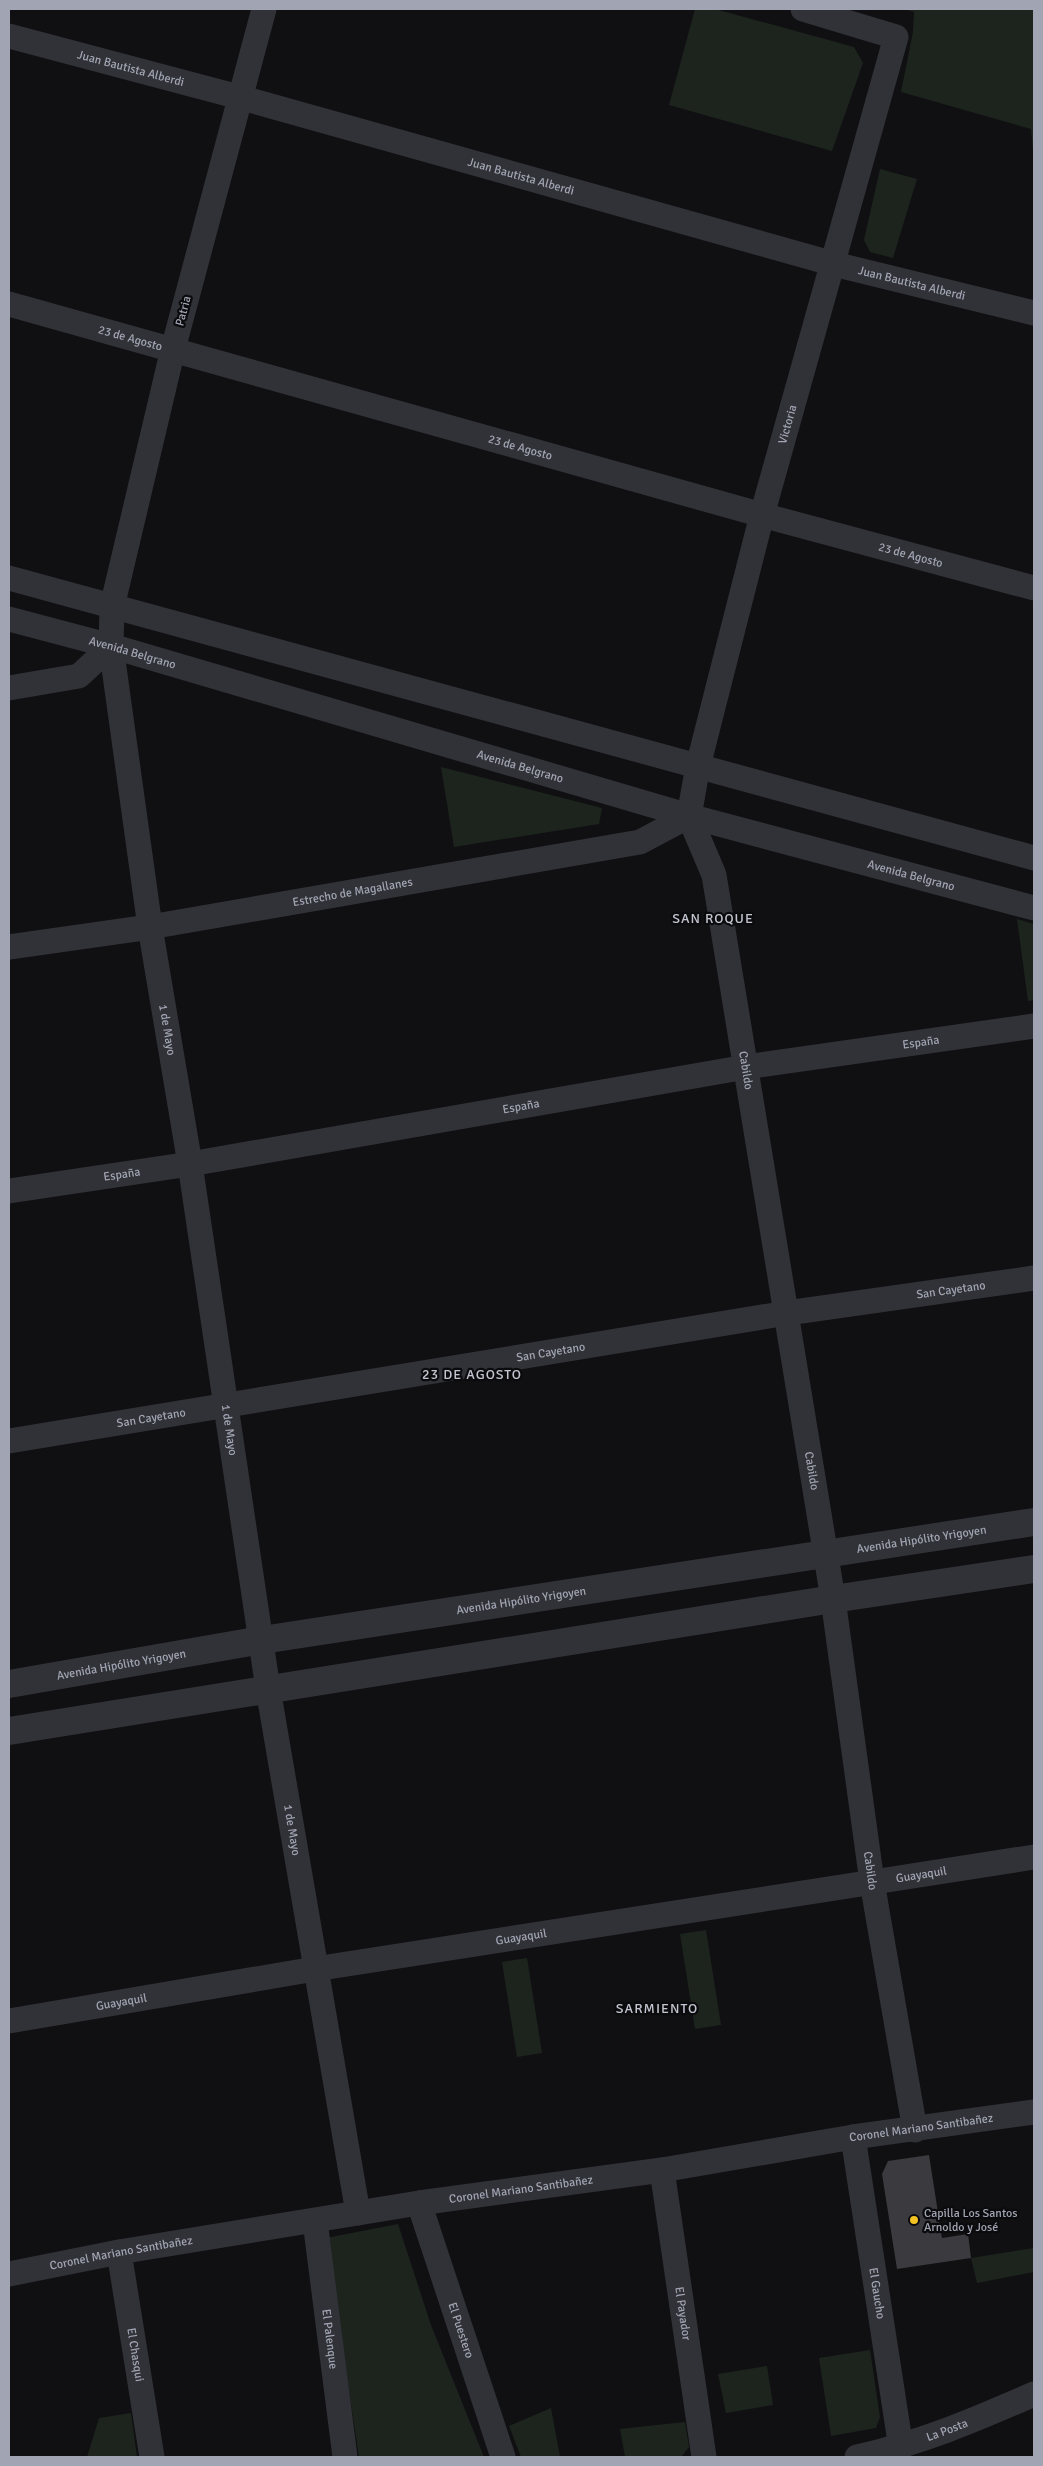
<svg xmlns="http://www.w3.org/2000/svg" width="1043" height="2466" font-family="Signika,sans-serif">
<style>
.green{fill:#1d241e}
.building{fill:#3a3a3f}
.lines{fill:none;stroke-linecap:round;stroke-linejoin:round}
.minor{stroke:#313237;stroke-width:25}
.tertiary{stroke:#313237;stroke-width:28}
.poi-dot{fill:#f6c324;stroke:#0b0b0d;stroke-width:2}
.labels{text-anchor:middle;stroke-width:4.5;stroke-linejoin:round;paint-order:stroke}
.street-label{font-size:12px;fill:#a1a5b3;stroke:#0b0b0d}
.poi-label{font-size:12px;fill:#a1a5b3;stroke:#0b0b0d;text-anchor:start}
.neighbourhood-label{font-size:14px;letter-spacing:1px;fill:#c2c4cf;stroke:#0b0b0d}
</style>
<rect width="100%" height="100%" fill="#101012"/>
<path class="green" d="M695 9H715L854 47 863 63 832 151 669 105Z
M904 9H1034V162L1031 129 901 92 913 32 914 12Z
M880 169 917 179 893 258 870 252 864 240Z
M441 767 602 808 599 824 454 847Z
M1017 919 1034 924V1000L1028 1001Z
M706 1930 721 2025 695 2029 680 1934Z
M527 1958 542 2053 517 2057 502 1962Z
M398 2224 431 2325 484 2457H359L326 2238Z
M1034 2248V2272L977 2283 971 2258Z
M870 2350 880 2417 876 2428 831 2436 819 2358Z
M767 2366 773 2405 726 2413 718 2374Z
M551 2408 560 2457H521L509 2426Z
M131 2413 137 2457H87L99 2418Z
M685 2422 689 2447 682 2456 625 2457 620 2429Z"/>
<path class="building" d="M929 2155 942 2238 968 2234 971 2258 897 2269 882 2174 888 2161Z"/>
<g class="lines">
<g class="minor">
<path id="s1" d="M264 9 173 349 112 607 111 646 150 927 190 1164 268 1689 358 2213"/>
<path id="s2" d="M9 36 239 97 834 264 1034 313"/>
<path id="s3" d="M9 304 762 515 1034 588"/>
<path d="M9 578 1034 858"/>
<path id="s4" d="M9 619 111 646 689 816 1034 908"/>
<path d="M9 688 79 676 111 646"/>
<path id="s5" d="M689 816 714 875 833 1599 872 1882 915 2130"/>
<path id="s6" d="M689 816 698 766 762 515 896 37 803 9"/>
<path id="s7" d="M9 947 150 927 640 842 689 816"/>
<path id="s8" d="M9 1191 190 1164 746 1067 1034 1026"/>
<path id="s9" d="M9 1441 787 1313 1034 1278"/>
<path id="s10" d="M9 2021 315 1969 1034 1857"/>
<path id="s11" d="M853 2137 901 2448"/>
<path id="s12" d="M662 2170 704 2457"/>
<path id="s13" d="M419 2203 503 2457"/>
<path id="s14" d="M315 2221 345 2457"/>
<path id="s15" d="M119 2252 152 2457"/>
<path id="s16" d="M9 2274 119 2252 419 2203 662 2170 853 2137 1034 2112"/>
<path id="s17" d="M857 2457C921 2443 975 2420 1034 2394"/>
</g>
<g class="tertiary">
<path id="s18" d="M9 1684 262 1640 1034 1522"/>
<path d="M9 1731 833 1599 1034 1569"/>
</g>
</g>
<circle class="poi-dot" cx="914" cy="2220" r="5"/>
<g class="labels">
<g class="street-label">
<text dy="4" stroke="none"><textPath href="#s2" startOffset="126">Juan Bautista Alberdi</textPath></text>
<text dy="4" stroke="none"><textPath href="#s2" startOffset="531">Juan Bautista Alberdi</textPath></text>
<text dy="4" stroke="none"><textPath href="#s2" startOffset="936">Juan Bautista Alberdi</textPath></text>
<text transform="translate(183 311) rotate(-75)" y="4">Patria</text>
<text dy="4" stroke="none"><textPath href="#s3" startOffset="126">23 de Agosto</textPath></text>
<text dy="4" stroke="none"><textPath href="#s6" startOffset="404">Victoria</textPath></text>
<text dy="4" stroke="none"><textPath href="#s3" startOffset="531">23 de Agosto</textPath></text>
<text dy="4" stroke="none"><textPath href="#s3" startOffset="936">23 de Agosto</textPath></text>
<text dy="4" stroke="none"><textPath href="#s4" startOffset="128">Avenida Belgrano</textPath></text>
<text dy="4" stroke="none"><textPath href="#s4" startOffset="532">Avenida Belgrano</textPath></text>
<text dy="4" stroke="none"><textPath href="#s4" startOffset="938">Avenida Belgrano</textPath></text>
<text dy="4" stroke="none"><textPath href="#s7" startOffset="348">Estrecho de Magallanes</textPath></text>
<text dy="4" stroke="none"><textPath href="#s1" startOffset="1044">1 de Mayo</textPath></text>
<text dy="4" stroke="none"><textPath href="#s8" startOffset="924">España</textPath></text>
<text dy="4" stroke="none"><textPath href="#s5" startOffset="262">Cabildo</textPath></text>
<text dy="4" stroke="none"><textPath href="#s8" startOffset="519">España</textPath></text>
<text dy="4" stroke="none"><textPath href="#s8" startOffset="114">España</textPath></text>
<text dy="4" stroke="none"><textPath href="#s9" startOffset="954">San Cayetano</textPath></text>
<text dy="4" stroke="none"><textPath href="#s9" startOffset="549">San Cayetano</textPath></text>
<text dy="4" stroke="none"><textPath href="#s9" startOffset="144">San Cayetano</textPath></text>
<text dy="4" stroke="none"><textPath href="#s1" startOffset="1449">1 de Mayo</textPath></text>
<text dy="4" stroke="none"><textPath href="#s5" startOffset="668">Cabildo</textPath></text>
<text dy="4" stroke="none"><textPath href="#s18" startOffset="924">Avenida Hipólito Yrigoyen</textPath></text>
<text dy="4" stroke="none"><textPath href="#s18" startOffset="519">Avenida Hipólito Yrigoyen</textPath></text>
<text dy="4" stroke="none"><textPath href="#s18" startOffset="114">Avenida Hipólito Yrigoyen</textPath></text>
<text dy="4" stroke="none"><textPath href="#s1" startOffset="1854">1 de Mayo</textPath></text>
<text dy="4" stroke="none"><textPath href="#s5" startOffset="1072">Cabildo</textPath></text>
<text dy="4" stroke="none"><textPath href="#s10" startOffset="924">Guayaquil</textPath></text>
<text dy="4" stroke="none"><textPath href="#s10" startOffset="519">Guayaquil</textPath></text>
<text dy="4" stroke="none"><textPath href="#s10" startOffset="114">Guayaquil</textPath></text>
<text dy="4" stroke="none"><textPath href="#s16" startOffset="924">Coronel Mariano Santibañez</textPath></text>
<text dy="4" stroke="none"><textPath href="#s16" startOffset="519">Coronel Mariano Santibañez</textPath></text>
<text dy="4" stroke="none"><textPath href="#s16" startOffset="114">Coronel Mariano Santibañez</textPath></text>
<text dy="4" stroke="none"><textPath href="#s11" startOffset="158">El Gaucho</textPath></text>
<text dy="4" stroke="none"><textPath href="#s12" startOffset="145">El Payador</textPath></text>
<text dy="4" stroke="none"><textPath href="#s13" startOffset="134">El Puestero</textPath></text>
<text dy="4" stroke="none"><textPath href="#s14" startOffset="119">El Palenque</textPath></text>
<text dy="4" stroke="none"><textPath href="#s15" startOffset="104">El Chasqui</textPath></text>
<text dy="4" stroke="none"><textPath href="#s17" startOffset="94">La Posta</textPath></text>
</g>
<g class="poi-label">
<text x="924" y="2217">Capilla Los Santos<tspan x="924" dy="14">Arnoldo y José</tspan></text>
</g>
<g class="neighbourhood-label">
<text x="713" y="923">SAN ROQUE</text>
<text x="472" y="1379">23 DE AGOSTO</text>
<text x="657" y="2013">SARMIENTO</text>
</g>
</g>
<rect width="1043" height="2466" fill="none" stroke="#a1a5b3" stroke-width="20"/>
</svg>
